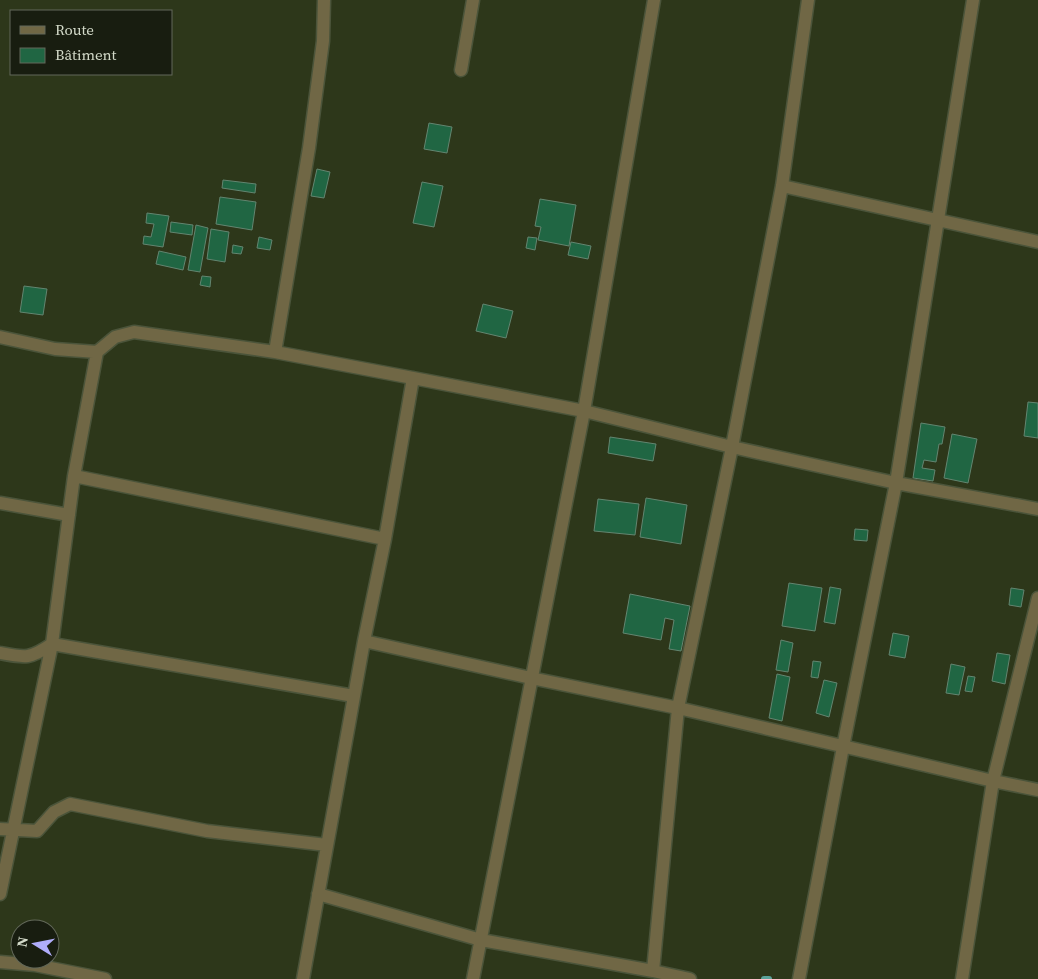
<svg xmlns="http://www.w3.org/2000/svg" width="1038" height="979" font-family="'Source Serif 4',serif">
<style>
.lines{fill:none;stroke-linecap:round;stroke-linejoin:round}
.stream{stroke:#5aa39a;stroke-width:6}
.building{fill:#206643;stroke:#638570}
.minor-casing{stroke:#4b543a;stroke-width:15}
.minor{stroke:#706745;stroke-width:12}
</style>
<rect width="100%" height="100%" fill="#2d371a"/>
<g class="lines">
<path class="stream" d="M764 979H769"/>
</g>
<path class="building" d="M429 123 452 127 447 153 424 149Z
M317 169 330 172 324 198 311 196Z
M223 180 256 184 255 193 222 188Z
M422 182 443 186 434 227 413 223Z
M220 197 256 202 252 230 216 224Z
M540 199 576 205 569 246 538 240 541 227 535 226Z
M147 213 169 216 163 247 143 244 144 236 151 237 154 224 146 223Z
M171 222 193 225 192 235 170 232Z
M196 225 208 228 200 272 188 270Z
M211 229 229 232 225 262 207 259Z
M259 237 272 240 270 250 257 248Z
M528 237 537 238 535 250 526 248Z
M571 242 591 246 588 259 568 255Z
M233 245 243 247 241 254 232 253Z
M159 251 186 257 183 270 156 264Z
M202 276 211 277 210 287 200 285Z
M24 286 47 289 43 315 20 312Z
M483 304 513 311 506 338 476 331Z
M1028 402 1038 403V438L1024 436Z
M921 423 945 427 942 444H939L936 462 924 460 922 468 935 470 933 481 913 478Z
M952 434 977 439 968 483 944 478Z
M610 437 656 444 653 461 608 453Z
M646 498 687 505 681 544 640 537Z
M598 499 639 504 635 535 594 531Z
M855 529 868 530 867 541 854 540Z
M789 583 822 588 815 631 782 626Z
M830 587 841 589 835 624 824 622Z
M1011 588 1024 590 1021 607 1009 605Z
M630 594 690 606 681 651 669 649 674 620 665 618 661 640 623 633Z
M893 633 909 636 905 658 889 655Z
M781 640 793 643 788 672 776 670Z
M997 653 1010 655 1005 684 992 681Z
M813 661 821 662 818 678 811 677Z
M951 664 965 667 959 695 946 693Z
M777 674 790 677 782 721 769 718Z
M968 676 975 677 972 692 965 691Z
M824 680 837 683 829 717 816 713Z"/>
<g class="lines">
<g class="minor-casing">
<path id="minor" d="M461 70 473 0
M782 186 1038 242
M0 337 55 349 97 352 115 337 134 332 275 352 413 378
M97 352 74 476 385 539
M275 352 309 148 323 41 324 0
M0 503 69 515
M364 641 531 678 678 708 993 781 1038 790
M0 653C26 658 30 659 52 644L354 696
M0 829 37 831 54 812 70 804 207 831 327 845
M0 894 52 644 74 476
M318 894 481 940 653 971 690 979
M0 962 35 965 105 979
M653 971 678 708 732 447 782 186 808 0
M303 979 364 641 385 539 413 378 584 411 732 447 896 483 1038 509
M473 979 584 411 654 0
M799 979 843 747 896 483 973 0
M962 979 993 781 1038 598"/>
</g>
<use href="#minor" class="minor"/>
</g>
<rect x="10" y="10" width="162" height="65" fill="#181d10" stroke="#63695a"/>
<rect x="20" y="26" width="25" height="8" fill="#706745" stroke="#63695a"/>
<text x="55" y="35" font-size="15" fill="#d3dac9">Route</text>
<rect x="20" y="48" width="25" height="15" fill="#206643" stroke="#63695a"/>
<text x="55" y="60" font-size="15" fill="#d3dac9">Bâtiment</text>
<g transform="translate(35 944) rotate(280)"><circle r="24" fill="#181d10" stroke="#63695a"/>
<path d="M0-4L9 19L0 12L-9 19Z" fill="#b0adfa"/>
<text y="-8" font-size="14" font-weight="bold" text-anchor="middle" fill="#d3dac9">N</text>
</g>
</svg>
